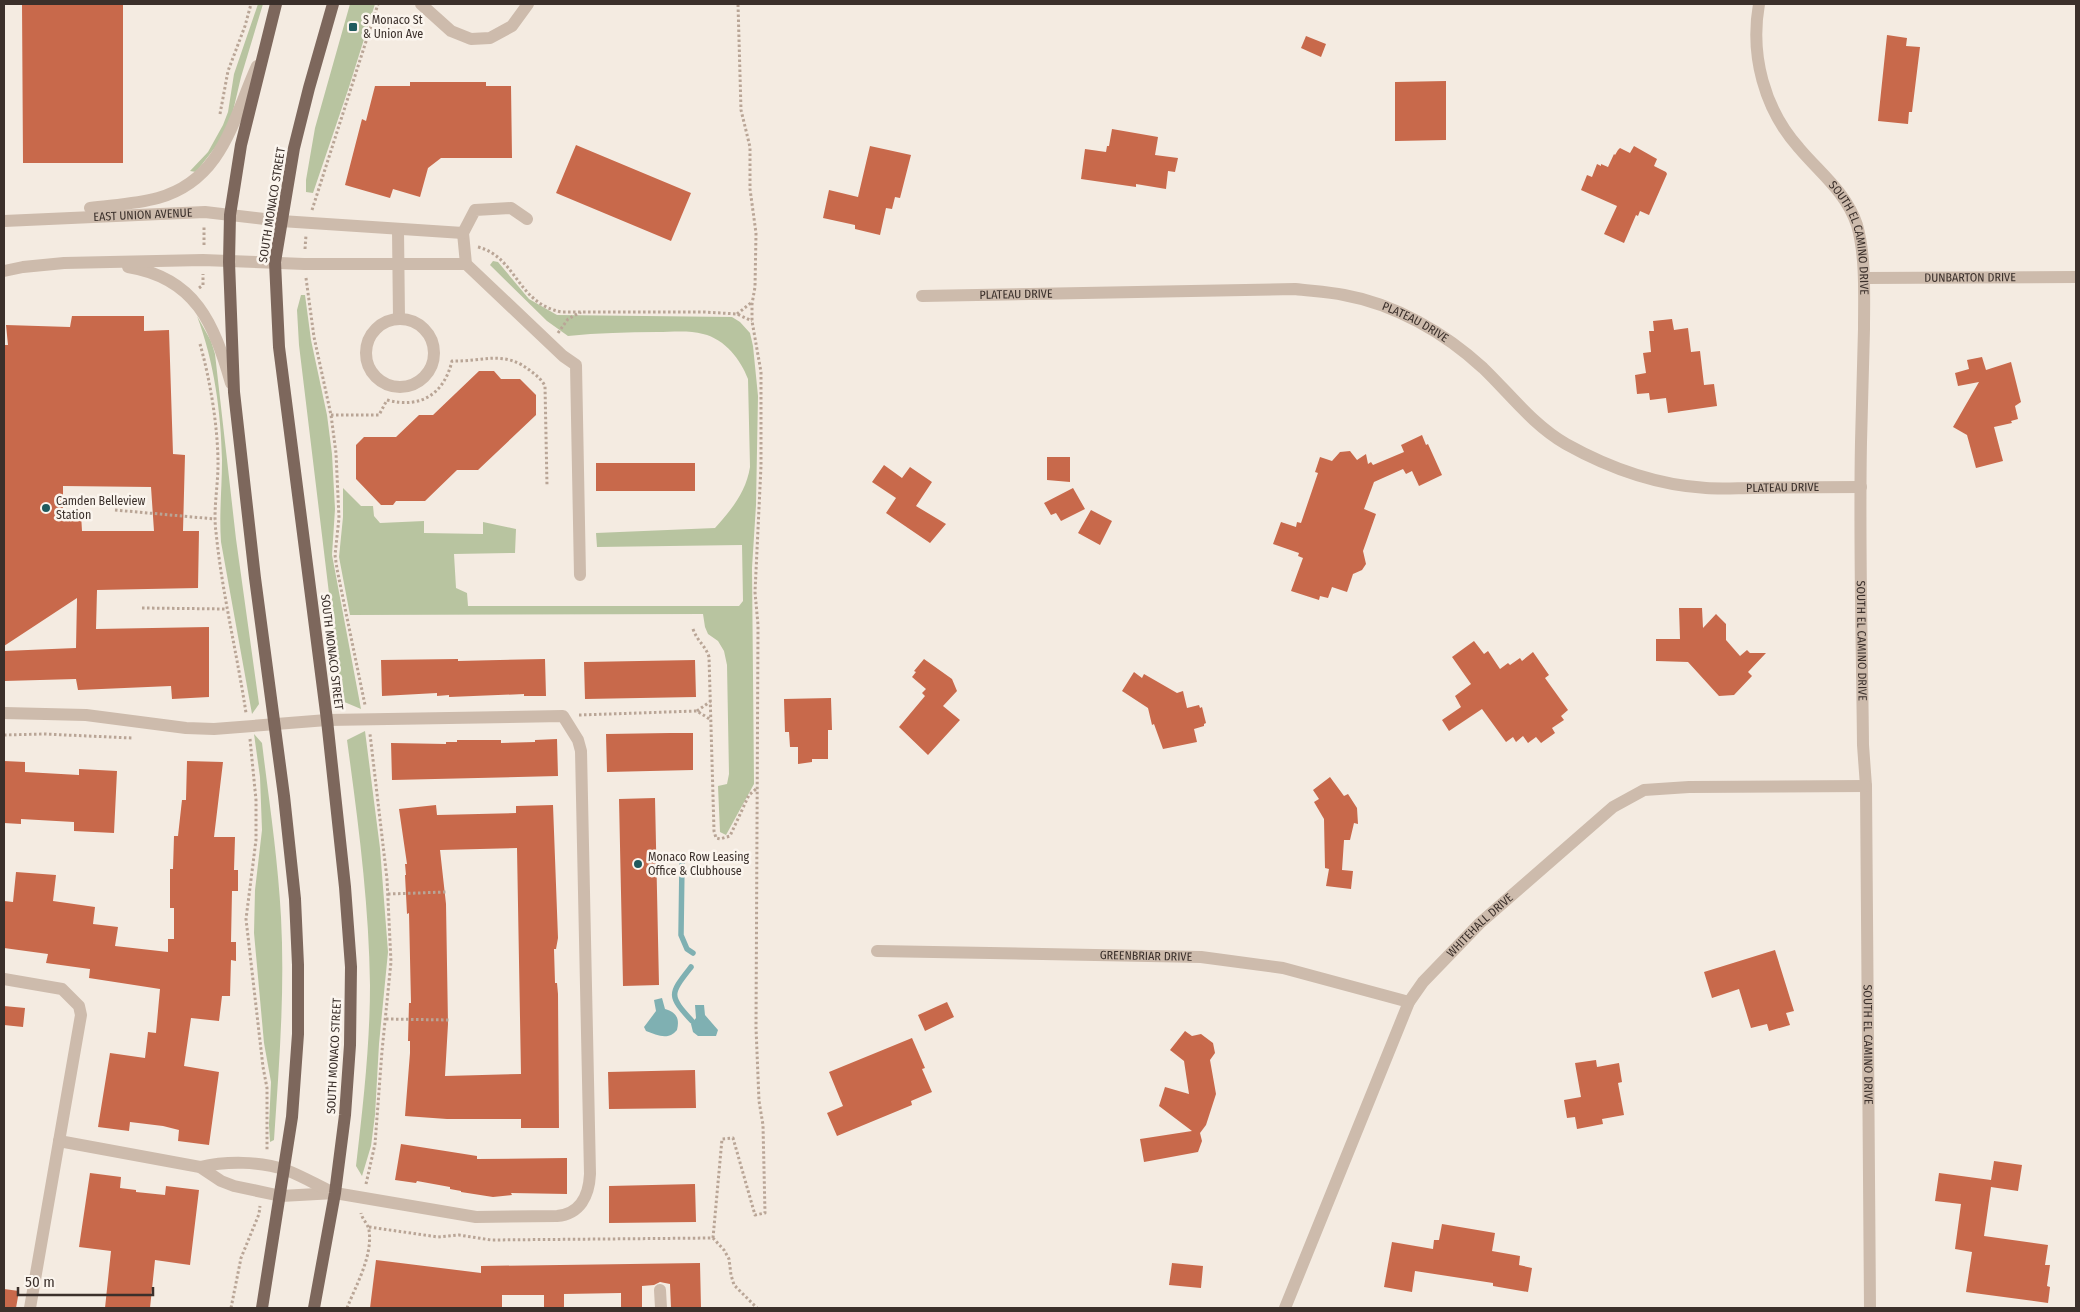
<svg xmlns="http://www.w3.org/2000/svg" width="2080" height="1312" font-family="'Fira Sans Condensed',sans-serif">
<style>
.green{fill:#b8c4a0}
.water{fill:#7fb0b2}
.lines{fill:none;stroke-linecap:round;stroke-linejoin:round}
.stream{stroke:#7fb0b2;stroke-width:5.5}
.building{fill:#c8694b;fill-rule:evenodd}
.path{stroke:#b9a596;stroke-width:3;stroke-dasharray:2.5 2.5;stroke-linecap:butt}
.minor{stroke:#cdbbac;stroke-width:12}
.major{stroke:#7d675c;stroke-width:12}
.poi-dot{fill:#1f5a5e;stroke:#fbf5ee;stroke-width:2}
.labels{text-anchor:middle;stroke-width:5;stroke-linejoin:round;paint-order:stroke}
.poi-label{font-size:12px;fill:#3b302b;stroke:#fbf5ee;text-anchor:start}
.street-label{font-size:12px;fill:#3b302b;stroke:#fbf5ee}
</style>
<rect width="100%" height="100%" fill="#f4ebe1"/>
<path class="green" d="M258 4H263L241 77 230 124 224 136 196 172 190 171 208 152 223 125 228 112 234 74Z
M350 4H375L349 87 313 193 306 192V180L315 128Z
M493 261 498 262 529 299 557 315 732 317 740 322 750 333 753 346 758 396 756 505 752 568 754 784 726 835 720 832 718 786 727 784 729 774 727 665 724 651 718 641 708 634 705 627 703 614 350 615 339 557 343 517V488L361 506H373L374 516 380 523 424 521V533L483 534V522L516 529 515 553 454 554 456 588 467 593 468 606H739L743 601 742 545 597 547 596 533 715 528C732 509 746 492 750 467L748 379C741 360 725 339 703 334 689 330 672 332 657 332 627 332 598 333 568 336L547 321 490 265Z
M301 295H305L311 340 327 415 332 454 335 509 332 555 361 709 342 701 299 345 297 310Z
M197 316 211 341 215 354 236 539 259 704 252 714 221 542C219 514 222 488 222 460 221 412 214 361 197 316Z
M365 731 380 848 388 952 379 1044 375 1115 371 1146 362 1176 356 1166C363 1106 370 1045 370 985 369 903 358 821 347 740Z
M254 734 262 743C269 801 278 859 281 917 285 992 279 1066 274 1140L270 1142 269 1125 271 1082 264 1043 254 933 255 890 262 830 260 777Z"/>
<path class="water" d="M662 998 665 1009C676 1012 680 1018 677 1030 668 1041 657 1035 646 1031L644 1027 656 1011 654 1000Z
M695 1005H704L705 1015 718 1030 716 1036H698L693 1032 691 1024 696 1018Z"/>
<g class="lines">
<path class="stream" d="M690 858 701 856
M682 863 681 935 687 949 693 953
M691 967C670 994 668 995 692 1021"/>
</g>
<path class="building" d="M22 4H123V163H23Z
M1887 35 1907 38 1906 46 1920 47 1912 112H1909L1908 124 1878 121Z
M1306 36 1326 44 1321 57 1301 48Z
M1446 81V140L1395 141V82Z
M410 82H486V86H511L512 158H441L428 168 420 197 393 189 390 198 345 185 362 119 366 121 375 86H410Z
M1112 129 1158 137 1155 155 1178 158 1175 172 1168 171 1166 189 1136 184V187L1081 179 1085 149 1106 152 1107 146H1109Z
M576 145 691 193 671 241 556 193Z
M870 146 911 155 900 198 895 197 892 209 886 208 880 235 855 229V225L823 218 829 190 858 197Z
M1634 146 1657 159 1654 166 1666 172 1667 174 1649 215 1640 211 1638 216 1636 215 1624 243 1604 234 1617 206 1581 190 1587 175 1592 177 1597 164 1601 166V164L1608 167 1614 154 1615 155 1618 150 1620 148 1630 153Z
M72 316H144V331L169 330 173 454 185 455 183 531H199L198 588 97 590 96 629 209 627V697L172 699 171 686 78 690 76 679 4 681V651L76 648 77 598 4 646V345H8L6 325 70 327ZM63 486 151 487 154 531H82L81 514 63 513Z
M1672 319 1674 330 1688 328 1691 352 1700 351 1704 385 1714 384 1717 406 1668 413 1666 398 1650 400 1649 393 1637 394 1635 375 1646 373 1643 353 1651 352 1649 331H1654L1653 321Z
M1982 357 1986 370 2011 362 2021 402 2015 406 2018 419 2011 421 2012 423 1994 427 2003 461 1976 468 1967 435 1953 427 1979 382 1958 386 1955 373 1969 369 1967 360Z
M479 371H494L501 379H520L536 395V415L478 470H457L425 501H396L393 505H381L356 479V445L364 437H396L419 415H433Z
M1422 435 1426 445 1428 444 1442 475 1419 486 1412 471 1406 474 1403 469 1374 482 1364 509 1376 514 1363 551 1366 564 1362 570 1353 574 1347 592 1332 587 1328 598 1320 596 1319 600 1291 591 1303 558 1298 556 1299 553 1273 544 1281 522 1296 527 1297 522 1301 523 1318 473 1315 472 1320 457 1332 461 1340 452 1350 451 1357 460 1366 454 1368 464 1371 462 1373 465 1404 452 1401 445Z
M1047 457H1070V482L1047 480Z
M596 463H695V491H596Z
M884 465 902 478 910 467 932 482 916 506 946 524 930 543 886 513 896 498 872 482Z
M1073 488 1085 509 1061 521 1056 513 1051 515 1044 503Z
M1091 510 1112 521 1100 545 1078 533Z
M1679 608H1702L1703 628 1716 614 1726 624V640L1740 656 1747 650 1750 653H1766L1748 672 1752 676 1734 695 1719 696 1688 662 1656 661V639H1680Z
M1474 641 1484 654 1488 651 1500 669 1508 663 1510 665 1520 658 1522 661 1533 652 1549 675 1545 678 1568 710 1561 716 1564 720 1552 728 1555 733 1541 743 1536 737 1528 743 1523 736 1516 742 1513 737 1506 742 1482 709 1449 731 1442 720 1461 707 1455 696 1471 684 1452 657Z
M458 659V661L545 659 546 696H524V694L449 697V695L437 696V693L382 696 381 660Z
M924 659 952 679 957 691 943 706 960 720 928 755 899 727 925 696 922 693 926 689 912 677 916 672 914 671Z
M695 660 696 697 585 699 584 662Z
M1134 672 1142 678 1144 674 1177 693 1183 691 1187 708 1199 705 1200 708 1202 707 1206 723 1204 724V726L1194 729 1197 742 1163 749 1154 724 1152 725 1148 708 1122 691Z
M831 698 832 730H828V759H812V762L798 764V747H790L789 732H785L784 699Z
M670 733H693V770L607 772 606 734Z
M557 739 558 776 392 780 391 743 446 744V742H457V740H501V743L535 742V740Z
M4 761 25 762V772L79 775V769L117 771 114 833 74 831V822L21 819V824L4 823Z
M187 761 223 762 214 837H235L234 870H238V891H232L231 942H236V961L231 960 230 996H222L219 1021 191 1018 184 1066 219 1072 209 1145 178 1141 179 1130 163 1126 130 1122 129 1131 98 1127 110 1053 145 1058 148 1032 156 1033 160 989 89 978 90 969 46 963 48 954 4 948V901L13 902 16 872 56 875 53 901 95 907 93 924 118 927 115 946 168 952V939H174V908H170V869H173L174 836H178L182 800H186Z
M1330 777 1344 796 1348 794 1357 808 1358 824 1354 823 1350 840H1344L1342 870 1353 871 1351 889 1326 886 1329 869 1325 868 1324 819 1314 802 1319 799 1313 790Z
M655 798 659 985 623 986 619 799Z
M436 805 437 815 516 813V806L553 805 558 938 556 949H554L555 983H557L558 994 559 1128H521V1119H447L405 1116 410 1053V1041H408L409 1003H411L409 913 407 914 405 875H406L405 864H407L399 809ZM517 848 521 1074 445 1076 448 1024 446 904 440 850Z
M1775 950 1794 1011 1786 1013 1790 1025 1769 1031 1767 1024 1751 1028 1739 989 1712 998 1704 972Z
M947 1002 954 1017 925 1031 918 1015Z
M4 1006 25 1008 23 1027 4 1025Z
M1185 1031 1192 1036 1201 1034 1213 1043 1215 1053 1210 1060 1216 1094 1206 1125 1200 1133 1202 1141 1198 1152 1144 1162 1140 1139 1192 1131 1159 1106 1165 1087 1189 1094 1184 1061 1170 1050Z
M912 1038 925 1068 922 1069 932 1092 911 1101 912 1105 837 1136 827 1113 843 1106 829 1072Z
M1596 1060 1597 1067 1619 1063 1622 1082 1618 1083 1624 1115 1602 1119 1603 1124 1577 1129 1575 1117 1567 1118 1564 1100 1581 1097 1575 1063Z
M695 1070 696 1108 609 1109 608 1072Z
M401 1144 477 1156V1159L567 1158V1194L511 1193 512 1195 493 1197 461 1192V1191L450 1189V1187L417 1181 416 1183 395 1180Z
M1994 1161 2022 1165 2018 1191 1991 1187 1984 1236 2048 1245 2045 1265H2050L2047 1286 2050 1287 2048 1303 1966 1292 1972 1252 1955 1249 1961 1204 1935 1201 1939 1173 1991 1180Z
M90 1173 121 1177 120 1188 136 1190V1192L165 1195 166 1186 199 1190 190 1265 155 1260 150 1308H105L111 1251 79 1247Z
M695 1184 696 1222 609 1223V1186Z
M1442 1224 1495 1233 1492 1251 1520 1256 1519 1265 1532 1268 1528 1292 1493 1286V1283L1415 1271 1412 1292 1384 1287 1392 1242 1433 1249 1434 1240H1439Z
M376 1260 481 1273V1266L700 1263 701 1308H671L670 1284 660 1282 654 1285 642 1286V1308H621V1293L564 1294V1308H544V1295H502V1308H370Z
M1172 1263 1203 1266 1201 1288 1169 1285Z
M4 1289 19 1291 16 1308H4Z"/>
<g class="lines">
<path class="path" d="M220 114 228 71 245 26 251 4
M312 210 378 4
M204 245V227
M478 247C517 257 517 304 562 312H704L737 314 752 321
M305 249 306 235
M306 278 314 337 331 415 336 453 339 518 335 555 337 569 365 705
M199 288 203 285V274
M737 314 752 302
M558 333 568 319 581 312
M200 344C210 379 218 427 218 464 218 487 213 510 216 532 222 593 237 653 246 713
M331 415H379L387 400C421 409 444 394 452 361 483 362 504 349 532 372 537 376 542 380 545 386L547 486
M115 510 215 519
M142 608 227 609
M693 629C697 641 706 646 709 657L714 831 716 838 720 839 730 836 749 795 756 789
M697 711 711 701
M579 715 697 711 711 720
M4 735 44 734 132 738
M250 739 256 800V840L246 919 263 1067 267 1088V1150
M388 894 446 892
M386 1019 449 1020
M366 1184 375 1144 382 1051 391 962 387 879 370 734
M369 1227 438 1237 459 1235 491 1240 713 1238 724 1250 729 1259 731 1275 734 1285 757 1308
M713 1238 722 1139 733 1138 755 1215 765 1213 763 1125 759 1101 756 1028 758 625 755 592 761 466V372L752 321V304L755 287 756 233 750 189V147L741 110 738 4
M231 1308 241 1258 259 1214 260 1206
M347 1308C356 1285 373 1256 369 1230 368 1224 362 1219 361 1213"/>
<g class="minor">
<path d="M421 4 451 31 471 39 490 38 512 26 528 4"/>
<path id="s1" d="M1759 4C1750 55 1764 109 1799 148 1820 173 1846 192 1857 225 1866 257 1864 296 1864 329 1863 367 1862 404 1861 442 1859 543 1862 644 1863 745L1866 786 1870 1308"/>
<path d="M90 208C112 205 136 204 158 198 223 180 233 119 257 66"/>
<path d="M527 219 511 208 475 210 463 233 466 264 563 356 576 365 580 575"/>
<path id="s2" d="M4 221 205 212 281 221 463 233"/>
<path d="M398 230 399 318"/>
<path d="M128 267C196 278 214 324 231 383"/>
<path d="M4 271 23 267 64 263 203 260 304 264H466"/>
<path id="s3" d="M1865 278 2076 277"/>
<path id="s4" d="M922 296 1295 289C1311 291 1328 292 1344 295 1395 304 1445 333 1483 368 1510 394 1533 425 1566 444 1609 468 1656 485 1706 488 1722 489 1738 488 1755 488 1790 487 1825 487 1861 487"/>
<circle cx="400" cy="353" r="34"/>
<path d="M4 713 86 715 186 728 214 729 327 720 563 716 578 740 581 751 590 1174C589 1196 580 1214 557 1216L476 1217 335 1193 281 1196 234 1186 221 1181 200 1167 59 1141"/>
<path id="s5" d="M877 951 1201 957 1283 968 1409 1002"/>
<path d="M4 979 62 989 79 1006 81 1015 30 1308"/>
<path d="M200 1167C226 1161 260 1161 286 1170 302 1176 317 1185 332 1192"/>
<path d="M660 1290 661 1308"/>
<path id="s6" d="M1285 1308 1409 1002 1423 982 1480 923 1613 807 1644 790 1689 787 1866 786"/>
</g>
<path class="major" d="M262 1308 292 1117 298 1034V965L295 899 284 796 255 578 234 392 229 262 230 215 241 145 276 4
M314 1308 335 1193 345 1115 350 1045 351 967 345 887 327 720 279 347 275 262 294 148 309 88 333 4"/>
</g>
<g class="poi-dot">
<rect x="348" y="22" width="10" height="10" rx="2.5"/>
<circle cx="46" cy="508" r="5"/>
<circle cx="638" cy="864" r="5"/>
</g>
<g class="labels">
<g class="poi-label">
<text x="363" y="24">S Monaco St<tspan x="363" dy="14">&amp; Union Ave</tspan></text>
<text x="56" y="505">Camden Belleview<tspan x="56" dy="14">Station</tspan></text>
<text x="648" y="861">Monaco Row Leasing<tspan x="648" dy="14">Office &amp; Clubhouse</tspan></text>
</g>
<g class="street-label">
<text transform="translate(272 205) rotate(-81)" y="4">SOUTH MONACO STREET</text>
<text dy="4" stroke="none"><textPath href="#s2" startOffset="139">EAST UNION AVENUE</textPath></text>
<text dy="4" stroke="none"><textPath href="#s1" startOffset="262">SOUTH EL CAMINO DRIVE</textPath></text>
<text dy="4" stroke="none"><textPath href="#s3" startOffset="105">DUNBARTON DRIVE</textPath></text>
<text dy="4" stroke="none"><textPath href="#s4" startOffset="94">PLATEAU DRIVE</textPath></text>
<text dy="4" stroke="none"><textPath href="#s4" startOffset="499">PLATEAU DRIVE</textPath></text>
<text dy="4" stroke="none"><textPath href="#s4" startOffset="919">PLATEAU DRIVE</textPath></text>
<text dy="4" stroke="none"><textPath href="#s1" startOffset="668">SOUTH EL CAMINO DRIVE</textPath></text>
<text transform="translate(332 652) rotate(83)" y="4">SOUTH MONACO STREET</text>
<text dy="4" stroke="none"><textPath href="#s6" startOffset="435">WHITEHALL DRIVE</textPath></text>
<text dy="4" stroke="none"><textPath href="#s5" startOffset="269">GREENBRIAR DRIVE</textPath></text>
<text dy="4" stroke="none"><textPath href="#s1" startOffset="1072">SOUTH EL CAMINO DRIVE</textPath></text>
<text transform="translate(334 1056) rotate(-87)" y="4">SOUTH MONACO STREET</text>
</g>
</g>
<rect width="2080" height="1312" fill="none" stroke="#3b302b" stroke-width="10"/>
<path d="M18 1287v8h135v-8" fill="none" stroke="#3b302b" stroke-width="2.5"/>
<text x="25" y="1287" font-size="15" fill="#3b302b" stroke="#fbf5ee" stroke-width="4" paint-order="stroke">50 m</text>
</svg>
